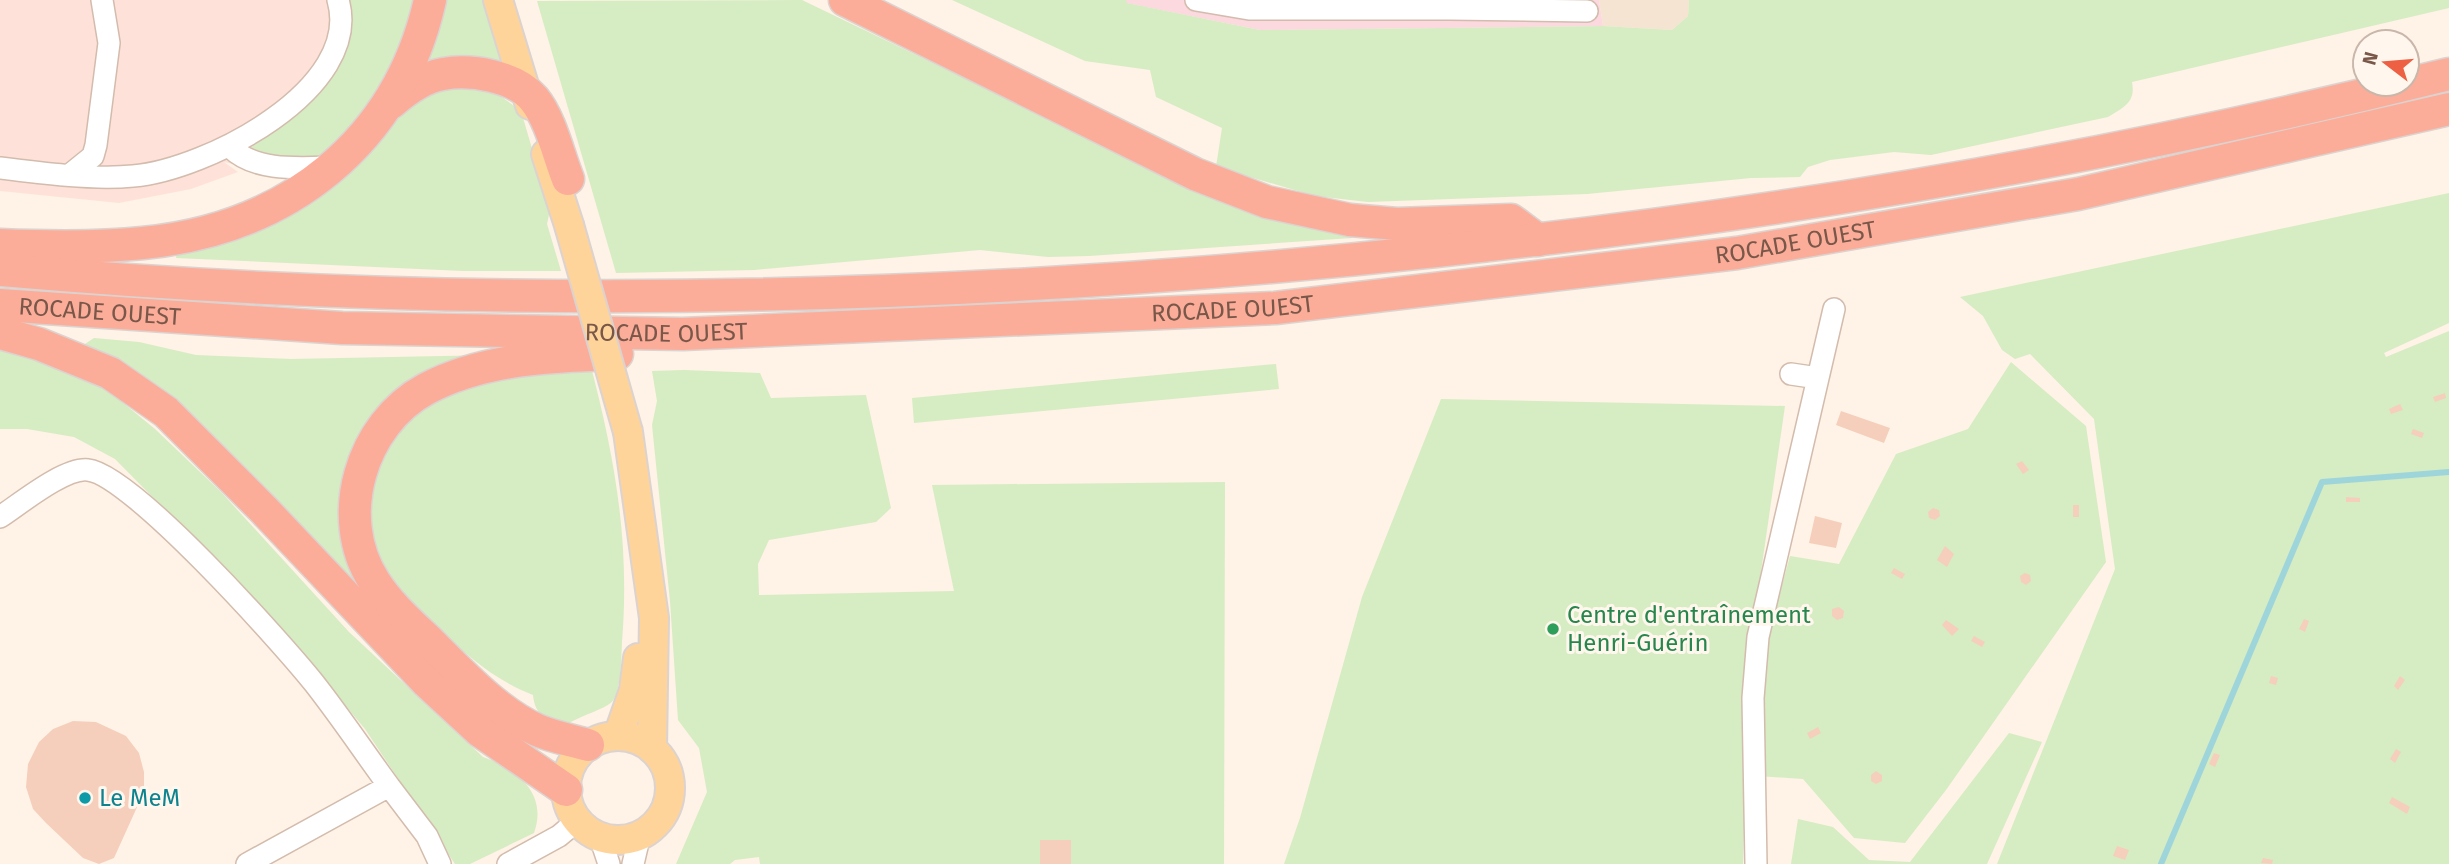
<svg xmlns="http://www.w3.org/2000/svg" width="2449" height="864" font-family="'Fira Sans',sans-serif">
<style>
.residential{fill:#f6e4d3}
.commercial{fill:#fee2d9}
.medical{fill:#fcd8df}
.green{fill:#d6ecc3}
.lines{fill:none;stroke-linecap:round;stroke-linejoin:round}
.stream{stroke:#9ed5db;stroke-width:6}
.building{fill:#f5cfbc}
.minor-casing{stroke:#d3bcad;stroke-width:24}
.major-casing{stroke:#dcd3d0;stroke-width:32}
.highway-casing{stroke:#dcd3d0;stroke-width:35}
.minor{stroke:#fff;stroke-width:21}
.major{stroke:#ffd49b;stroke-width:28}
.highway{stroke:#fbad99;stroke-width:32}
.major-bridge-casing{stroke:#dcd3d0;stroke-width:32;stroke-linecap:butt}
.major-bridge{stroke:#ffd49b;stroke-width:28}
.leisure-dot{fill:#2e9e5b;stroke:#fff7ed;stroke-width:2.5}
.culture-dot{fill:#0f9aa8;stroke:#fff7ed;stroke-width:2.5}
.labels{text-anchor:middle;stroke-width:6;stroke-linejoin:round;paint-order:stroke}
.street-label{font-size:24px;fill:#795749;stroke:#fff7ed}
.leisure-label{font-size:24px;fill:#27864d;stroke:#fff7ed;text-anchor:start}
.culture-label{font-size:24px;fill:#0d838f;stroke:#fff7ed;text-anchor:start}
</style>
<rect width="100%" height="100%" fill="#fef3e6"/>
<path class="residential" d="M1599 0H1689L1688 16 1672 30 1603 26Z"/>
<path class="commercial" d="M0 0H349L368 23 268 155 250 147 248 150 255 169 224 162 238 172 191 189 119 203 0 191Z"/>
<path class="medical" d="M1126 0H1599L1603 26 1260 30 1126 3Z"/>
<path class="green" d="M349 0H415C408 38 355 148 316 160 293 166 270 156 248 150 282 123 345 80 351 33 353 21 350 11 349 0Z
M436 0H486L509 68 416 75Z
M802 0 964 78 1231 194 1352 227V238L1089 256 1048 257 980 250 754 270 616 273 537 1Z
M952 0H1126L1127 3 1260 30 1603 26 1672 30 1688 16 1689 0H2449V8L2132 82C2136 102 2124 107 2108 117L1931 155 1894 152 1830 160 1808 167 1800 177 1751 178 1587 194 1368 202 1315 196 1216 167 1222 128 1156 97 1150 70 1085 61Z
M455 85 495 92 521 111 550 210 547 224 561 271H463L176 258 177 251 352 167 406 109 422 96Z
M2449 193V323L2384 353 2386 357 2449 331V864H1997L2115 569 2094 419 2030 354 2015 359 2002 350 1983 316 1960 297Z
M94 338 139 342 196 355 291 359 494 355 362 445 369 593 355 599 86 350 85 344Z
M0 350 45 361 105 388 155 429 221 492 349 632 483 757C518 769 548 794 534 833L470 864H455L365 729 275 621 115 459 74 437 27 429H0Z
M2011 362 2086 426 2106 562 1946 790 1905 843 1854 838 1803 779 1757 776 1760 665 1790 556 1839 564 1896 454 1968 429Z
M590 363C615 459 630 541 622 642 621 660 622 683 614 699 610 709 575 716 564 727 546 719 535 716 533 695 493 679 466 655 435 625 420 611 401 597 389 580 363 543 363 486 388 449 401 428 416 408 439 397 483 376 543 369 590 363Z
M1276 364 1279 389 914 423 912 398Z
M684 370 760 373 771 398 866 395 891 508 876 522 769 540 758 564 759 595 954 591 932 485 1225 482 1224 864H760L759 857 735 860 730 864H676L707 792 699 748 678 720 670 601 652 425 657 401 652 371Z
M1441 399 1785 406 1748 661 1743 864H1284L1300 818 1362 597Z
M2009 733 2042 742 1987 864H1791L1798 819 1833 827 1869 860 1910 862Z"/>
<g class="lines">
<path class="stream" d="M2161 864 2322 482 2449 472"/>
</g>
<path class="building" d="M2445 393 2446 398 2435 402 2433 397Z
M2400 404 2403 410 2391 414 2389 409Z
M1841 411 1890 428 1884 443 1836 425Z
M2413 429 2424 433 2422 438 2411 434Z
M2022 461 2029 470 2023 474 2016 464Z
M2346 497 2360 498V502H2346Z
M2073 505H2079V517H2073Z
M1933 508 1939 510 1940 516 1935 520 1929 518 1928 512Z
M1815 516 1842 523 1836 548 1809 543Z
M1945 546 1954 554 1947 567 1937 560Z
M1894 568 1905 574 1902 579 1891 573Z
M2025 573 2030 575 2031 581 2026 585 2021 582 2020 576Z
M1839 607 1844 611 1843 618 1837 620 1832 616V609Z
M2304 619 2309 621 2305 632 2299 629Z
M1946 620 1959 629 1952 636 1942 625Z
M1974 636 1985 642 1982 647 1971 641Z
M2271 676 2278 678 2276 685 2269 683Z
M2400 676 2405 680 2398 690 2394 686Z
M73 721 96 722 126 736 139 753 144 772V790L138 805 114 858 99 864 83 858 46 823 33 809 26 787 28 764 39 742 53 729Z
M1818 727 1821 733 1810 739 1807 733Z
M2396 749 2401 752 2395 763 2390 759Z
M2214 753 2220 755 2215 767 2209 764Z
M1876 771 1882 775V781L1876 784 1871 781V775Z
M2392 797 2410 807 2407 814 2389 803Z
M1040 840H1071V864H1040Z
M2117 846 2129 850 2125 860 2113 856Z
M2263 858 2273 860 2272 864 2261 863Z"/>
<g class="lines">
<g class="minor-casing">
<path id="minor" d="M1196 0 1249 9H1450L1448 0
M1450 9 1587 11
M230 147C255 172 299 168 332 167
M0 168C39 173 94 180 133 176 206 170 364 89 338 0
M72 173 93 156 96 145 109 43 102 0
M1791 374 1818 378
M0 517C20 504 65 467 88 470 131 474 281 642 314 683 340 716 364 752 389 786
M600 837 609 864
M247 864 389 786 427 836 440 864
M508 864 559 836 577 821
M633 864 640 834
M1756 864 1753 698 1758 637 1834 309"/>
</g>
<g class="major-casing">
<path id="major" d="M498 0 530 105
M546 154 569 225
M628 432 654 618 652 749
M618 736 634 690 638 658
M566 788a52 52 0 1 1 104 0a52 52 0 1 1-104 0Z"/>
</g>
<g class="highway-casing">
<g id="highway">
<path d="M845 0 1195 174 1267 202 1350 220 1397 224 1511 220 1538 240"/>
<path d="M392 102C406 90 424 77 443 74 471 69 515 76 534 99 551 120 558 154 568 179"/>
<path d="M0 245C48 247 95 248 143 243 287 229 398 143 430 0"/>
<path d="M0 270C478 312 959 302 1436 251 1777 215 2116 157 2449 74"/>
<path id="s1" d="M0 305 342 328 683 334 1275 308 1737 253 2078 194 2449 109"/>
<path d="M0 333 39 344 110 373 166 412 265 511 427 682 480 731 566 790"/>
<path d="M588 745C571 740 553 737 537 730 497 712 462 674 431 643 411 624 389 605 374 581 333 517 361 424 426 389 484 358 554 356 617 354"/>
</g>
</g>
<use href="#minor" class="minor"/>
<use href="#major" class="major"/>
<use href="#highway" class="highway"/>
<g class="major-bridge-casing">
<path id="major-bridge" d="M569 225 628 432"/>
</g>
<use href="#major-bridge" class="major-bridge"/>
</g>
<circle class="leisure-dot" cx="1553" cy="629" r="7"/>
<circle class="culture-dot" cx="85" cy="798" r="7"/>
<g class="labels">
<g class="street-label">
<text dy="8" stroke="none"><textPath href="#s1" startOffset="1801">ROCADE OUEST</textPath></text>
<text dy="8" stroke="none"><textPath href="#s1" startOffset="1234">ROCADE OUEST</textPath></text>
<text dy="8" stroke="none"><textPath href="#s1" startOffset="100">ROCADE OUEST</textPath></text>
<text dy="8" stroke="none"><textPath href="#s1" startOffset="667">ROCADE OUEST</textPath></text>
</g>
<g class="leisure-label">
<text x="1567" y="623">Centre d'entraînement<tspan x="1567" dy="28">Henri-Guérin</tspan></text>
</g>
<g class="culture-label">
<text x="99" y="806">Le MeM</text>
</g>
</g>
<g transform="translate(2386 63) rotate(286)"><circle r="33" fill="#fff7ed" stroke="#c9b7ab" stroke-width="2"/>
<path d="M0-5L12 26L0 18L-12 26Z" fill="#ee6044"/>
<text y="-10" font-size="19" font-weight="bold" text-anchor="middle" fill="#795749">N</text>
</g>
</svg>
